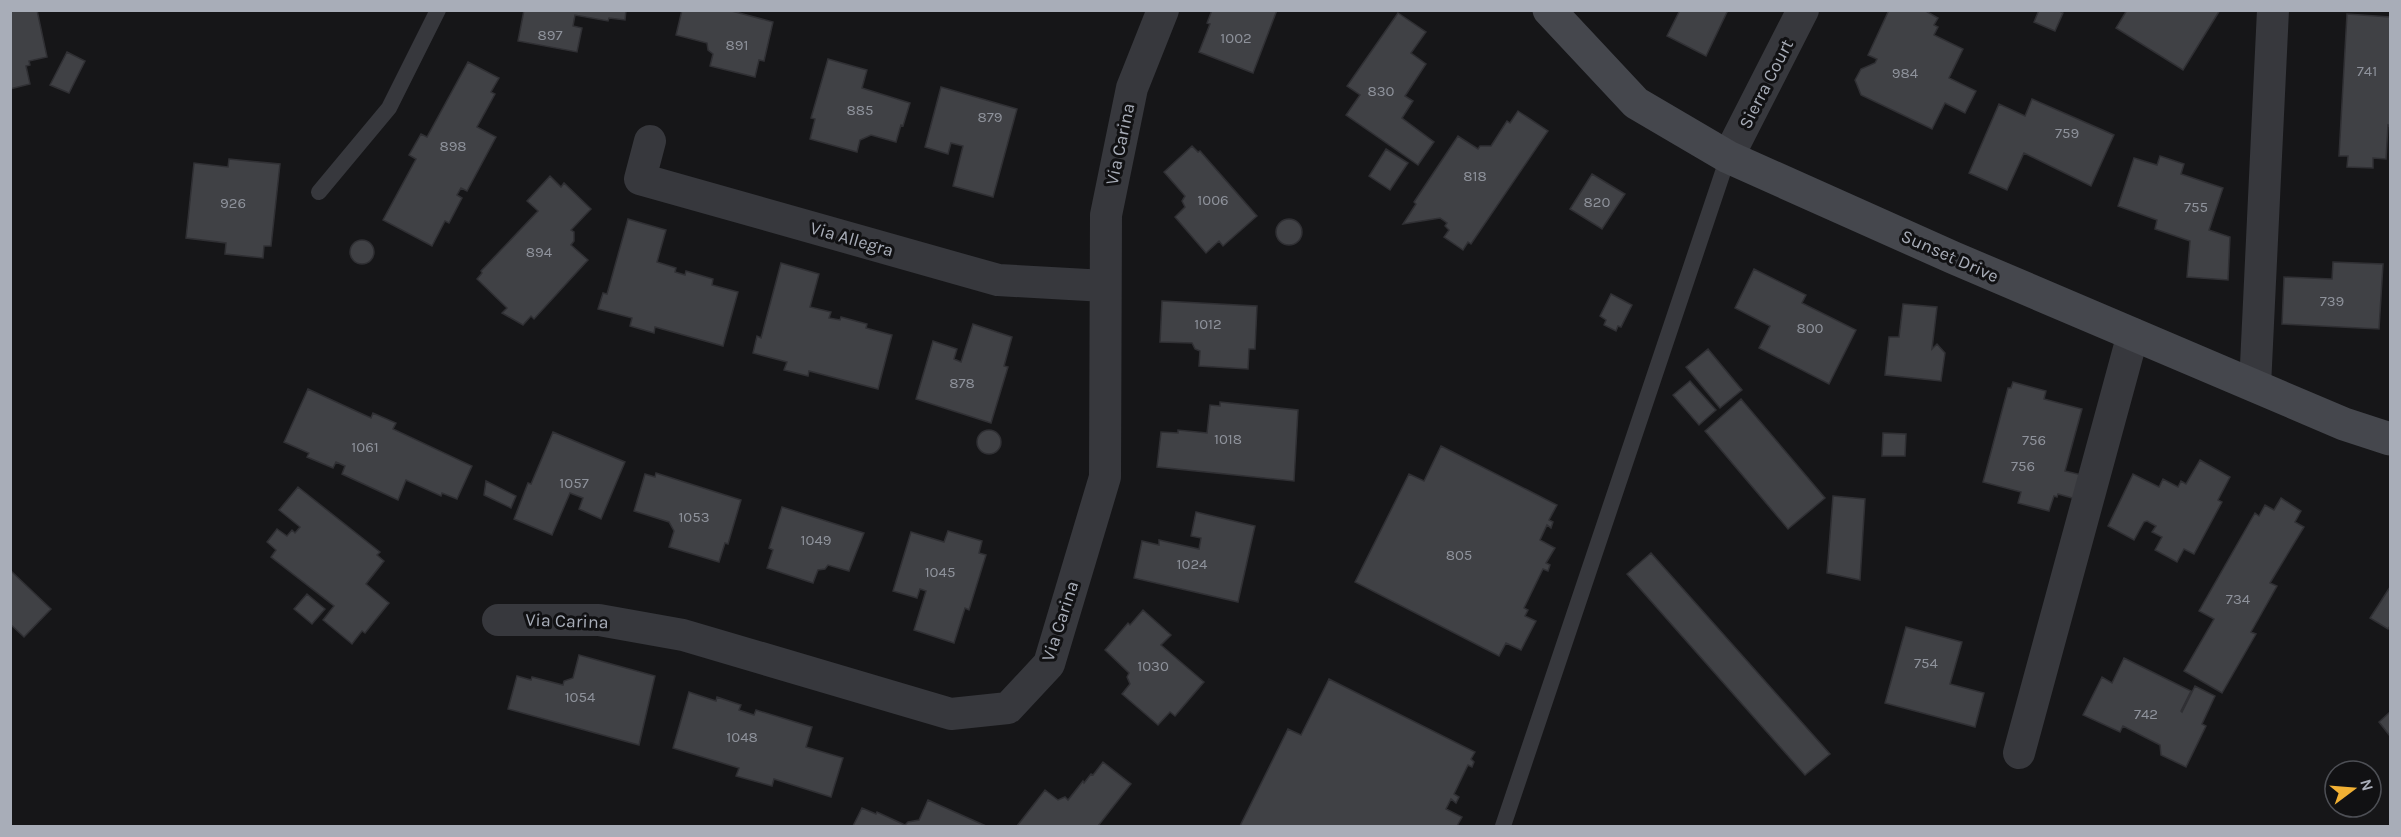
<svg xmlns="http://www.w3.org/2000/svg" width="2401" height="837" font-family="Karla,sans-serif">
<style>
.building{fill:#404145;stroke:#303034;stroke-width:1.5}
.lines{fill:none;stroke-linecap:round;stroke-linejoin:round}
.service{stroke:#37383d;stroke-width:16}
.minor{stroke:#37383d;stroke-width:32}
.secondary{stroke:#45474d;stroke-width:33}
.labels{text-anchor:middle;stroke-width:6;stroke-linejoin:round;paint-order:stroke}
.number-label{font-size:15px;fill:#8e929b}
.street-label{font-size:18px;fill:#a8adb8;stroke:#111113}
</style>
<rect width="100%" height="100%" fill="#161618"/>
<path class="building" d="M10 10H37L47 57 29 61 30 65 26 66 30 84 10 89Z
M524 10H626L625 20 609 18 608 21 575 15 573 26 582 28 577 52 518 41Z
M682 10H728L773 22 764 61 759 60 755 77 710 66 713 54 708 50 707 43 676 35Z
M1212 10H1277L1253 73 1199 52 1210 24 1207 23Z
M1680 10H1728L1706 56 1667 36Z
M1889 10H1924L1938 18 1934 25 1938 27 1934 35 1963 49 1949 78 1976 91 1965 113 1945 103 1932 129 1861 95 1855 80 1861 69 1875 63 1877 59 1868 55Z
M2039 10H2058L2063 13 2055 31 2034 22Z
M2127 10H2220L2183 70 2116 28Z
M1398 13 1426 32 1411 53 1426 64 1405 96 1413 101 1402 118 1434 142 1418 165 1346 115 1360 95 1347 86Z
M2347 14 2390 17V126L2388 125 2386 159 2373 158V168L2347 167 2348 156H2339Z
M67 52 85 61 69 93 50 85Z
M828 59 867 70 862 88 910 103 903 126 901 125 896 142 871 135 860 140 857 152 810 139 815 119 811 118Z
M468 62 499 78 491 92 495 94 477 127 496 137 467 191 461 188 457 195 462 198 449 223 445 221 432 246 383 220 416 159 409 155 421 134 427 137Z
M941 87 1017 109 993 197 953 186 963 146 951 143 948 154 925 147Z
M2032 99 2114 135 2091 186 2024 153 2007 190 1969 173 1999 104 2025 116Z
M1518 111 1548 131 1471 244 1468 242 1463 250 1444 237 1449 230 1445 226 1447 223 1440 218 1403 224 1416 204 1414 202 1458 136 1478 149 1480 146H1491L1507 121 1510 123Z
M1192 146 1198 152 1200 151 1257 216 1223 246 1219 241 1206 253 1175 217 1185 207 1182 201 1185 196 1164 172Z
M1386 149 1408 163 1390 190 1369 176Z
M2160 156 2184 164 2181 174 2223 188 2209 230 2230 237 2228 280 2187 277 2190 241 2155 229 2157 220 2118 206 2134 158 2157 165Z
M229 159 280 164 271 246H264L263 258 225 254 226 243 186 238 194 163 228 167Z
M1592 174 1625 194 1602 229 1570 209Z
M550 176 561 187 564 183 591 209 571 230 574 232V241L571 245 588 260 534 319 531 316 523 325 502 313 507 308 477 279 482 273 481 271 538 211 527 201Z
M628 219 666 230 657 262 676 268 675 272 685 275 686 271 713 279 712 285 738 292 723 346 655 327 654 333 630 326 632 318 598 309 603 293 607 294Z
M1276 232a13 13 0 1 1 26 0a13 13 0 1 1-26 0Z
M350 252a12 12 0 1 1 24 0a12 12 0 1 1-24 0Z
M2333 262 2383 264 2379 329 2282 324 2284 277 2332 279Z
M781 263 819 274 810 307 831 312 829 318 840 320 841 317 867 324 866 328 892 335 878 389 809 371 808 376 784 370 787 362 753 353 757 336 761 338Z
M1754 269 1806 295 1802 303 1856 330 1829 384 1759 348 1770 326 1735 308Z
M1611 294 1632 305 1621 327 1618 326 1616 331 1604 325 1606 320 1600 316Z
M1162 301 1257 306 1255 349H1249L1248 369 1199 366 1200 351 1195 349 1192 343 1160 342Z
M1903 304 1937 307 1932 349 1937 344 1945 353 1941 381 1885 375 1889 337H1899Z
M973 324 1012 337 1004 366 1008 367 991 423 916 399 933 341 957 349 954 359 961 362Z
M1708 349 1742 390 1720 408 1686 367Z
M1690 381 1716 410 1699 425 1673 395Z
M2013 382 2046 391 2044 399 2082 409 2065 471 2082 475 2076 499 2058 494 2057 497 2054 496 2049 511 2018 503 2021 492 1983 482 2008 388H2011Z
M308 389 371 418 373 413 396 423 393 429 472 466 457 499 442 493 441 496 406 480 398 500 342 474 345 466 336 462 333 468 307 457 309 453 284 442Z
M1741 399 1825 498 1788 529 1705 431Z
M1220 402 1298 410 1294 481 1157 467 1161 432 1178 433V430L1207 433 1210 405 1220 406Z
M977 442a12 12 0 1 1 24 0a12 12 0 1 1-24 0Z
M553 432 625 462 601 519 579 509 583 498 570 493 552 535 514 519 528 483 531 484Z
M1883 433 1906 434 1905 456H1882Z
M1441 446 1557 505 1549 520 1553 522 1551 528 1547 525 1540 540 1555 548 1546 563 1550 565 1548 571 1543 569 1524 608 1528 610 1525 616 1536 621 1521 650 1506 643 1499 656 1355 582 1409 474 1424 481Z
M2200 460 2230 477 2218 500 2222 502 2194 554 2184 549 2177 562 2155 550 2162 537 2152 532 2156 526 2147 521 2144 522 2134 540 2108 526 2133 474 2159 487 2163 479 2178 487 2181 481 2186 484Z
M656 473 741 500 728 544 725 543 719 562 669 547 674 531 669 522 634 511 645 474 655 477Z
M486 481 516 496 511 508 484 495Z
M298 487 380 552 377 555 384 561 366 584 389 603 365 633 362 631 352 644 323 620 334 606 271 557 276 550 267 542 277 529 287 536 292 530 295 533 300 527 279 510Z
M1833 496 1865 499 1860 580 1827 573Z
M2281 498 2301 511 2295 522 2304 527 2270 583 2277 586 2251 632 2256 634 2222 693 2184 671 2214 619 2199 611 2255 513 2259 516 2265 505 2274 510Z
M782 507 864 533 849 571 828 565 825 569 818 570 813 583 767 568 773 550 769 548Z
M1196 512 1255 526 1238 602 1134 578 1142 541 1159 545V540L1199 549 1201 538 1191 536Z
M948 531 982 541 979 553 986 555 969 610 965 608 954 643 914 630 926 591 920 589 917 598 893 591 911 532 944 542Z
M1651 553 1830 754 1805 775 1627 574Z
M10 570 51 609 24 637 10 624Z
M2390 587V626L2388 629 2370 618Z
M307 594 325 609 312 624 294 609Z
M1143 610 1171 635 1161 645 1204 682 1175 716 1170 712 1158 725 1122 694 1130 684 1127 677 1129 673 1105 650 1128 623 1130 625Z
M1906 627 1962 642 1950 684 1984 693 1975 727 1885 703Z
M579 655 655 676 639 745 508 709 517 676 531 680 532 677 563 685 564 681 573 678Z
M2124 658 2191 691 2181 711 2182 712 2195 686 2215 696 2202 724 2206 726 2186 767 2161 755 2160 745 2123 726 2120 732 2083 715 2102 677 2112 683Z
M1329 679 1475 752 1471 759 1474 762 1472 767 1468 765 1454 794 1459 797 1456 803 1451 799 1446 809 1462 817 1457 826H1240L1288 729 1301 735Z
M689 692 716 701 717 697 741 705 739 710 754 715 756 710 812 727 806 747 843 758 831 797 774 779 772 786 736 776 739 768 673 748Z
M2390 712V736L2379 722Z
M1103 762 1131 784 1098 826H1017L1045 790 1058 800 1065 797 1068 800 1083 781 1084 783 1091 774 1093 775Z
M928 800 986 826H853L862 808 876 814 877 812 905 825 908 822 919 820Z"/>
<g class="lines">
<path class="service" d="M319 192 389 108 438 10
M1503 826 1728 157"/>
<path class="minor" d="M650 141 640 179 998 280 1105 286
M1728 157 1803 10
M2255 386 2273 10
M498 620H599L683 635 951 714 1008 708 1049 664 1105 477 1106 215 1132 88 1163 10
M2019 753 2133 334"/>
<path class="secondary" d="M1549 10 1636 103 1728 157 1954 258 2344 424 2390 439"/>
</g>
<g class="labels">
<g class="number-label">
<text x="550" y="40">897</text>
<text x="1236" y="43">1002</text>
<text x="737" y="50">891</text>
<text x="2367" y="76">741</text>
<text x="1905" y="78">984</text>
<text x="1381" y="96">830</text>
<text x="860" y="115">885</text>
<text x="990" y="122">879</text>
<text x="2067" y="138">759</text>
<text x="453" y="151">898</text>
<text x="1475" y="181">818</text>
<text x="1213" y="205">1006</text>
<text x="1597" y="207">820</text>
<text x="233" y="208">926</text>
<text x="2196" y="212">755</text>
<text x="539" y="257">894</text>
<text x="2332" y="306">739</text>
<text x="1208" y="329">1012</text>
<text x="1810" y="333">800</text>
<text x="962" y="388">878</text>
<text x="1228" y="444">1018</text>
<text x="2034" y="445">756</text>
<text x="365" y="452">1061</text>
<text x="2023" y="471">756</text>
<text x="574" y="488">1057</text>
<text x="694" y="522">1053</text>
<text x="816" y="545">1049</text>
<text x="1459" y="560">805</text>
<text x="1192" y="569">1024</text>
<text x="940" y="577">1045</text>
<text x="2238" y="604">734</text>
<text x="1926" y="668">754</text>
<text x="1153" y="671">1030</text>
<text x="580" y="702">1054</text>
<text x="2146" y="719">742</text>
<text x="742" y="742">1048</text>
</g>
<g class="street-label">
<text transform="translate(1766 84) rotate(-63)" y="6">Sierra Court</text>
<text transform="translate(1120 144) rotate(-78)" y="6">Via Carina</text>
<text transform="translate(852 239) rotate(16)" y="6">Via Allegra</text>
<text transform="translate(1950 256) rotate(24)" y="6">Sunset Drive</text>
<text transform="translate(567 621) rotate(2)" y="6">Via Carina</text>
<text transform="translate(1060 621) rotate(-72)" y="6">Via Carina</text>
</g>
</g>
<rect width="2401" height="837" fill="none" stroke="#a8adb8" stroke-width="24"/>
<g transform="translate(2353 789) rotate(74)"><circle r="28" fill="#111113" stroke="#4d4f55" stroke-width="1.5"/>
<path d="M0-4.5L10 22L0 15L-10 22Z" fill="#f2b134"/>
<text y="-9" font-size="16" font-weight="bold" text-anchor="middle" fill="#a8adb8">N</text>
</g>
</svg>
